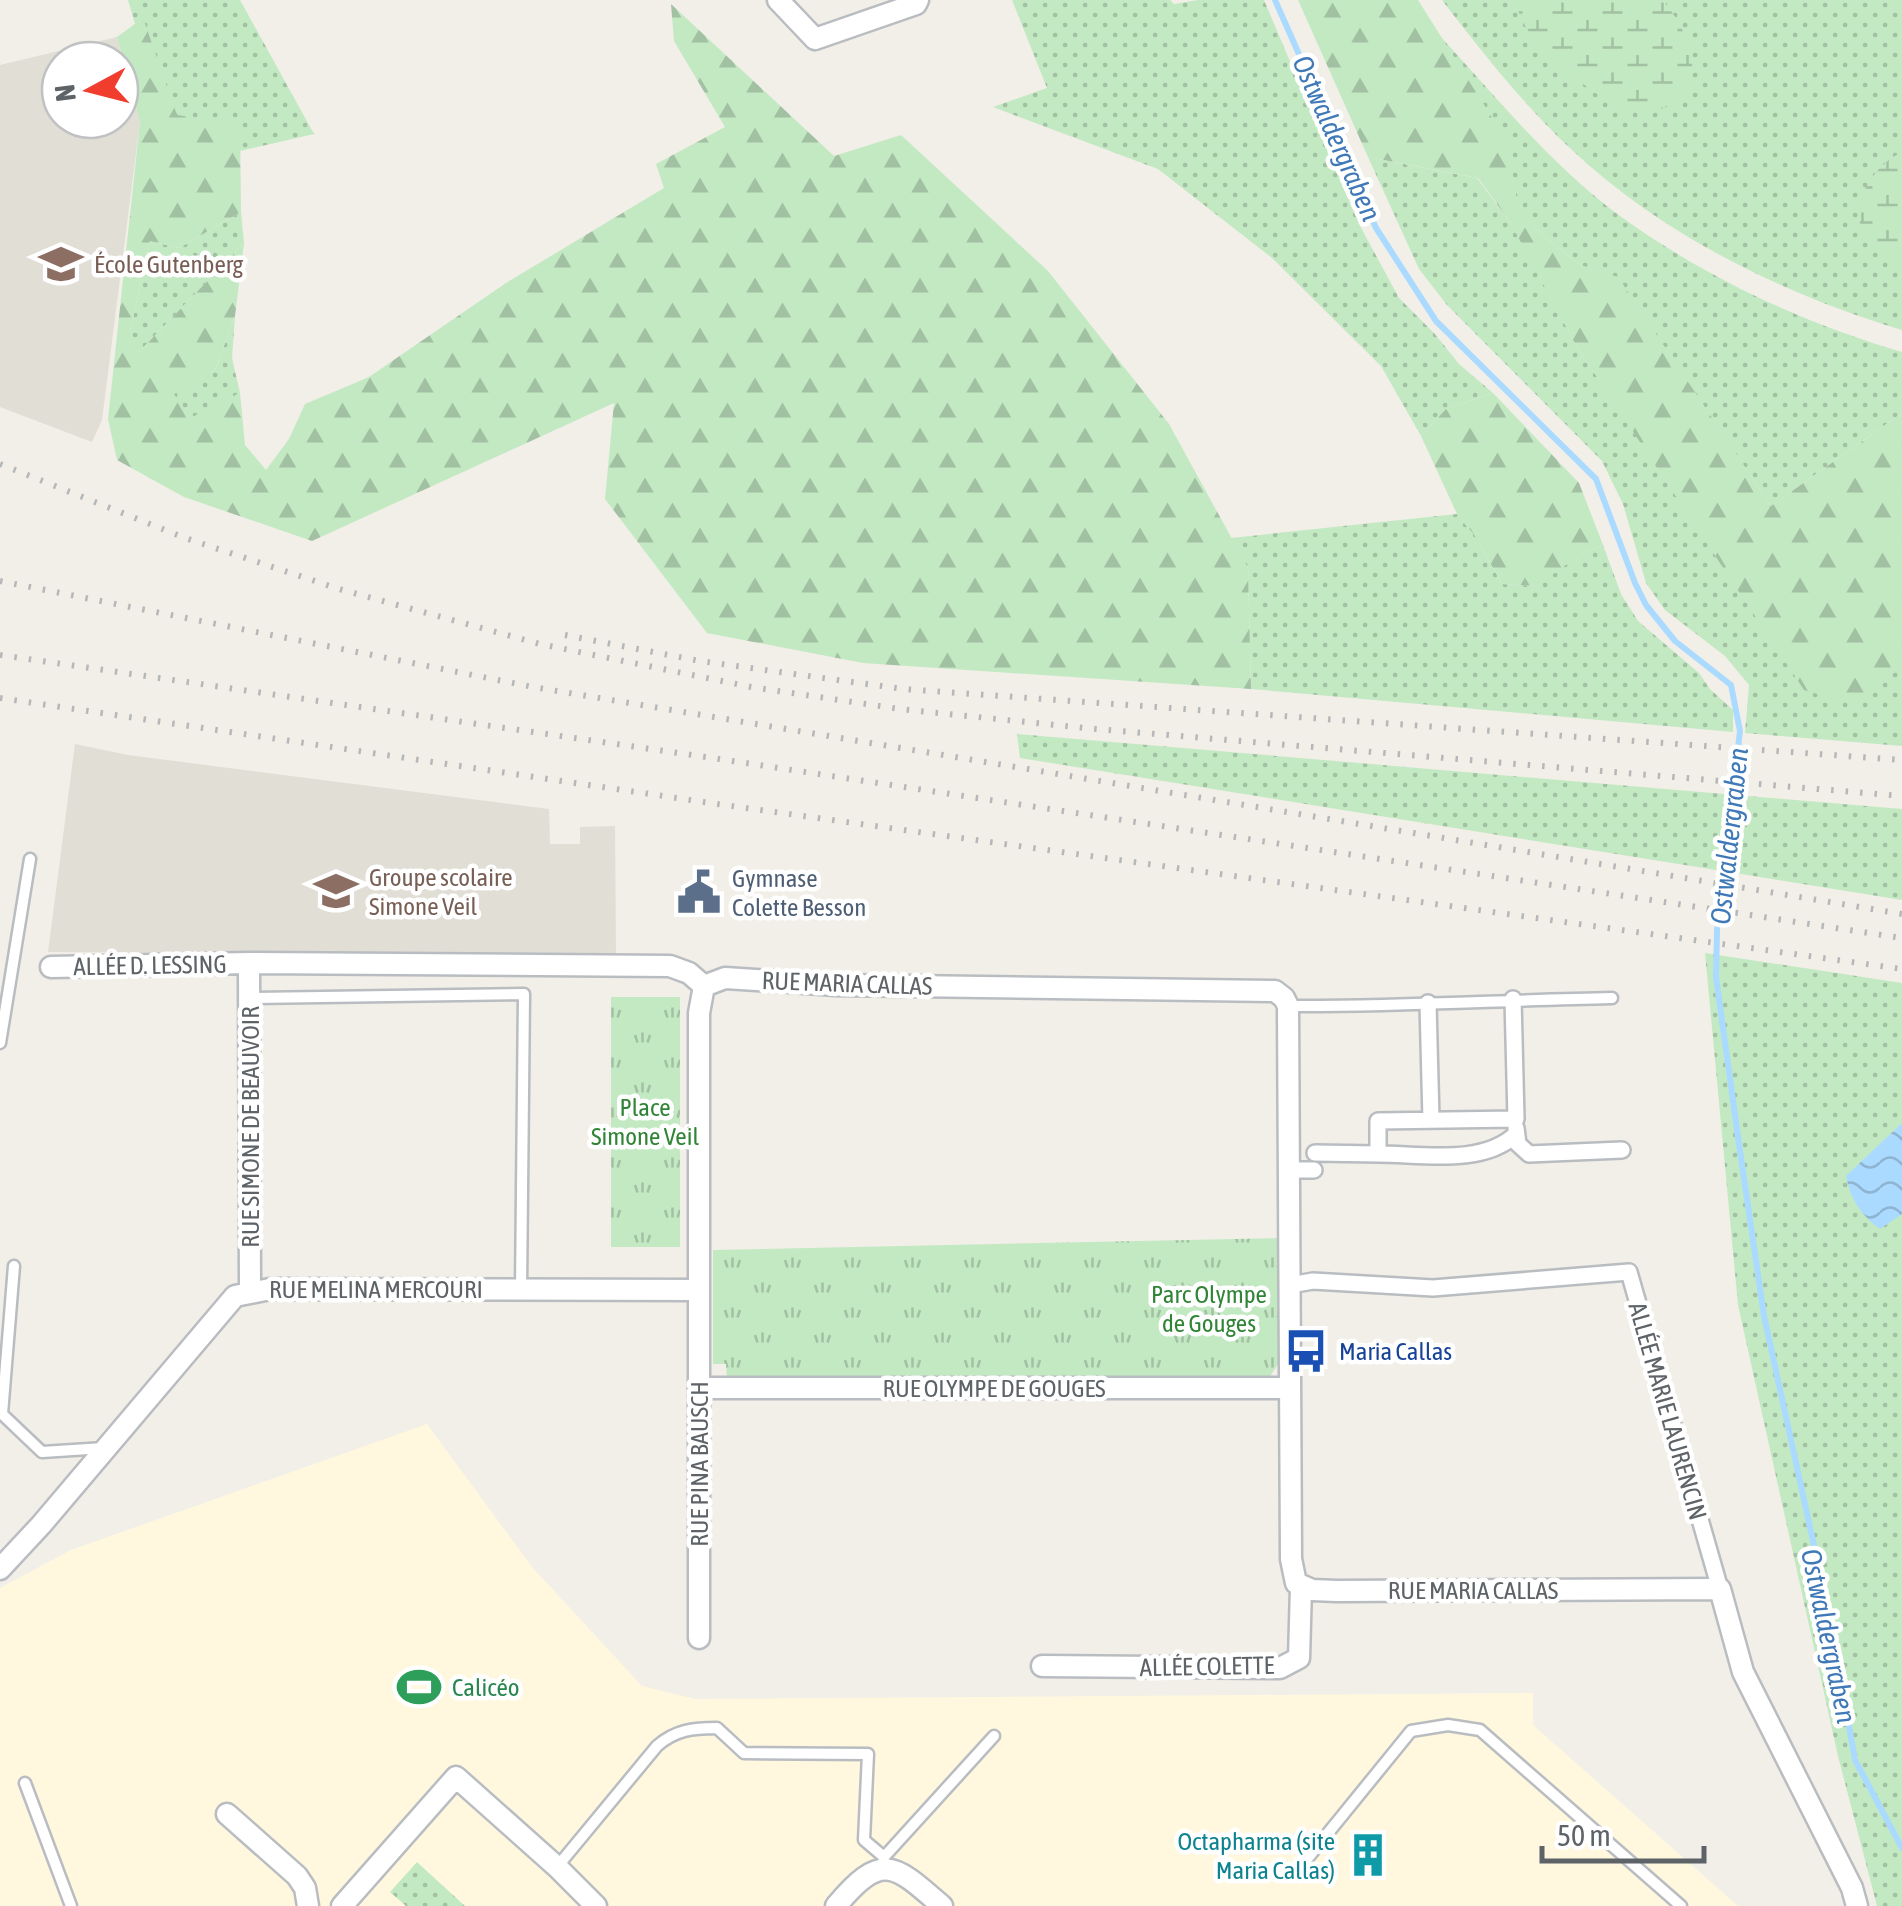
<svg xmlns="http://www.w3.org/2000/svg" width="1902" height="1906" font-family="'Asap Condensed',sans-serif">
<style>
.commercial{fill:#fff8df}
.education{fill:#e1ded5;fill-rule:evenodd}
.grass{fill:url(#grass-dots)}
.forest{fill:url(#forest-firs)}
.wetland{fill:url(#wetland-marsh)}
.park{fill:url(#park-tufts)}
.water{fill:url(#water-waves)}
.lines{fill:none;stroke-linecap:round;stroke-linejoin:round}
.stream{stroke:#aadaff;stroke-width:6}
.service-casing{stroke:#b9bdc1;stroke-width:15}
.pedestrian-casing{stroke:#b9bdc1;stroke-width:20}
.minor-casing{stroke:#b9bdc1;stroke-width:25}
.service{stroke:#fff;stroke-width:10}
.pedestrian{stroke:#fff;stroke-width:15}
.minor{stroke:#fff;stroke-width:20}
.rail{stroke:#b6b7b8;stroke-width:6;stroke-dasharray:2.5 12;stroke-linecap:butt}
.labels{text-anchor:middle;stroke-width:9;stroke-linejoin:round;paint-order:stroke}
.education-label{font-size:25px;fill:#785e54;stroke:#fff;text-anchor:start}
.service-label{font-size:25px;fill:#4e5e75;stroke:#fff;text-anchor:start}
.street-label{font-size:25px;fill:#5e6368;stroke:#fff}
.park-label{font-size:25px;fill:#308435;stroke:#fff}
.transit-label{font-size:25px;fill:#164399;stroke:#fff;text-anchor:start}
.leisure-label{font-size:25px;fill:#27864d;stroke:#fff;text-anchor:start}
.culture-label{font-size:25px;fill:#0d838f;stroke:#fff;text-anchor:end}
.water-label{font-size:28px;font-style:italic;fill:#4079b8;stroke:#fff}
</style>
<defs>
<pattern id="grass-dots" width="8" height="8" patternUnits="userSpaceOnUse" patternTransform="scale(2.5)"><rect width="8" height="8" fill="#c3e9c3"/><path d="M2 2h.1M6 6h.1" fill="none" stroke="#a2c0a2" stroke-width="1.8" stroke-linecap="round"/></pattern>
<pattern id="forest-firs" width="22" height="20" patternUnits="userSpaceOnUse" patternTransform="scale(2.5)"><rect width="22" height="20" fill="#c3e9c3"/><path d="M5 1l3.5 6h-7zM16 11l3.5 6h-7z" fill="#a2c0a2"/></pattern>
<pattern id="wetland-marsh" width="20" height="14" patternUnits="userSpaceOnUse" patternTransform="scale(2.5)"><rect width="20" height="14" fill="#c3e9c3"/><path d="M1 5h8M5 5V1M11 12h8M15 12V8" fill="none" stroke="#a2c0a2"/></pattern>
<pattern id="park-tufts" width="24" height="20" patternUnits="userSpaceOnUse" patternTransform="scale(2.5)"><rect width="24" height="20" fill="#c3e9c3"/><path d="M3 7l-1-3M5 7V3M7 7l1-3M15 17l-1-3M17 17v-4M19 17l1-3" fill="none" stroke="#a2c0a2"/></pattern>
<pattern id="water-waves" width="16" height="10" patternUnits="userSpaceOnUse" patternTransform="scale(2.5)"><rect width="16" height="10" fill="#aadaff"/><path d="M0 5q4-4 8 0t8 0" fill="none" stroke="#8eb4d2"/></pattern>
</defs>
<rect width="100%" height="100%" fill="#f1efe7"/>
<path class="commercial" d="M427 1424 532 1567 642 1686 695 1699 1533 1693V1725L1738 1906H0V1588L71 1550Z"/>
<path class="education" d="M117 37 140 122 102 420 92 442 0 407V65ZM60 60H120V120H60Z
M75 744 128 755 549 809 550 844H580V827L615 826 616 954 48 952Z"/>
<path class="grass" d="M128 0H240L314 134 240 151 239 125 177 116 142 19 135 24Z
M1012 0H1170L1174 4 1198 0H1264L1359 224 1399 298 1434 333 1459 364 1493 393 1446 409 1421 436 1381 366 1272 258 1158 169 993 107 1047 88Z
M1442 0H1902V330C1783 294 1662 235 1571 149 1523 104 1482 52 1442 0Z
M1441 37C1497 98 1552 166 1620 216 1706 278 1801 322 1902 352V413L1771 506 1618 278 1580 265 1535 229 1517 201 1507 142Z
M1368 157 1477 178 1512 225 1577 347 1807 690 1902 655V746L1745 733 1749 685 1725 656 1665 610 1646 583 1623 504 1602 461 1447 305 1419 269Z
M241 212 244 243 137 354 130 332 150 241 179 248Z
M235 316 232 358 240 393 190 419 173 394 215 370Z
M1457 514 1475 536 1502 584 1535 586 1580 555 1603 545 1621 594 1638 621 1699 673 1710 689 1733 710V732L1251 689 1248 568 1231 538Z
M1017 734 1902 809V900L1020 758Z
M1705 953 1902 983V1906H1877L1838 1756 1738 1305Z
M417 1862 465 1906H406L390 1892Z"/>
<path class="forest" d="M1298 0H1418L1508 143 1517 200 1535 229 1580 265 1618 277 1771 506 1902 413V655L1855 705 1804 690 1577 347 1510 222 1478 178 1368 157Z
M671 4 834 156 901 135 1048 271 1169 424 1248 568 1251 689 863 663 707 633 605 499 614 403 312 541 184 497 117 460 108 419 140 122 117 37 143 18 177 115 240 125 241 212 179 248 150 241 130 332 138 353 244 243 235 316 215 370 174 394 190 418 240 393 245 445 266 470 289 439 305 404 369 377 506 283 664 188 656 164 725 127 674 41Z
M1493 393 1579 483 1603 545 1580 555 1536 586 1502 584 1475 536 1457 514 1421 436 1446 409Z"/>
<path class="wetland" d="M1516 0H1663C1683 25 1708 70 1679 97 1670 105 1657 113 1645 113 1612 115 1537 51 1523 22 1519 16 1518 7 1516 0Z
M1902 152V266C1891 260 1876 254 1869 244 1845 211 1869 168 1902 152Z"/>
<path class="park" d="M611 997H680V1247H611Z
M1278 1238 1279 1362 1269 1378 727 1380 726 1364H713V1250Z"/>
<path class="water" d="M1902 1123V1214L1880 1229C1860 1214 1851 1200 1846 1176Z"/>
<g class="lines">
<path class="stream" d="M1275 0 1376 228 1436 321 1596 479 1635 583 1646 605 1675 641 1731 685 1740 731 1717 930 1716 977 1738 1137 1764 1316 1830 1619 1855 1760 1902 1848"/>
<g class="service-casing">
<path id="service" d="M250 998 524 994 521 1289
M1288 1006C1396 1007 1504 1000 1612 998
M0 1043 30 859
M14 1266 2 1414 42 1452 104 1448
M25 1783 71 1906
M884 1857 994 1736
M557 1867 657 1746C675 1730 693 1728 717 1728L744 1753 868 1754 864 1840 884 1857 883 1868
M1298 1870 1411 1731 1448 1725 1480 1730 1681 1906"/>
</g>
<g class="pedestrian-casing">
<path id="pedestrian" d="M1513 999 1516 1119 1378 1121V1154C1421 1154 1483 1166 1516 1134
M1428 1003 1431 1120
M1516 1128 1518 1144 1529 1154 1622 1150
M1315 1153 1378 1154
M1289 1170H1314
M1290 1285 1313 1281 1433 1288 1629 1272 1720 1589"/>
</g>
<g class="minor-casing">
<path id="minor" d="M778 0 815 39 916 4 918 0
M249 963 250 1290
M51 967 249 963 670 966 689 973 704 986
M699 1388H1290
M0 1569 41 1525 235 1296 270 1289 699 1290
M699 1638V1013L704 986 725 978 836 985 1275 991 1284 998 1288 1006 1291 1559 1296 1583 1312 1590 1337 1591 1720 1589 1743 1672 1852 1888 1857 1906
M1042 1666 1280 1668 1299 1658 1301 1587
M227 1814 297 1876 305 1888 308 1906
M342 1906 456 1777 557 1867 596 1906
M836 1906C882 1851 894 1864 942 1906"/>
</g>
<use href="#service" class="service"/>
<use href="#pedestrian" class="pedestrian"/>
<use href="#minor" class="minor"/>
<path class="rail" d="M0 464 185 538 339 589 540 644 751 687 900 709 1084 728 1902 796
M0 581 533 687 1902 914
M565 635 700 661 903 689 1902 760
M0 655 706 757 1902 938
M0 698 724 805 1902 969"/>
</g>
<defs>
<g id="school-bare" transform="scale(3.45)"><path d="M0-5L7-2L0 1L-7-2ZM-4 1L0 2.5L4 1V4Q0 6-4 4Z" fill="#8d6e63" stroke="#fff" stroke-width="2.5" paint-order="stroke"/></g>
<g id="civic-bare" transform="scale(3.45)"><path d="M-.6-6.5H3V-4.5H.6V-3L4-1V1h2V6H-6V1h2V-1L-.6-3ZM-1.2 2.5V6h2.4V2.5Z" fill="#5c6f8a" stroke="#fff" stroke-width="2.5" paint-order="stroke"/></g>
<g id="bus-bare" transform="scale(3.45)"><path d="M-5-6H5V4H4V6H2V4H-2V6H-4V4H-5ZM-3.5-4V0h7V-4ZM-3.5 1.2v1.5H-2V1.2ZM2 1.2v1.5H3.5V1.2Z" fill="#1a4fb4" stroke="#fff" stroke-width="2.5" paint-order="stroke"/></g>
<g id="stadium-bare" transform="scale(3.45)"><path d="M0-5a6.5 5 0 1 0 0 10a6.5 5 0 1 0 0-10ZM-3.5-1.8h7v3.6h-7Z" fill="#2e9e5b" stroke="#fff" stroke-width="2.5" paint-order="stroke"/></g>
<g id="building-bare" transform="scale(3.45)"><path d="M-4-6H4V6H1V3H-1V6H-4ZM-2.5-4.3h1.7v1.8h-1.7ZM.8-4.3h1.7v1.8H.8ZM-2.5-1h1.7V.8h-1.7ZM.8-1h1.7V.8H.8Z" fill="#0f9aa8" stroke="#fff" stroke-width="2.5" paint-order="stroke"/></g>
</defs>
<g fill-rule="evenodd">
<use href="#school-bare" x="61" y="264"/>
<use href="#school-bare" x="336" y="891"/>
<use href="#civic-bare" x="699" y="892"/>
<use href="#bus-bare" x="1306" y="1351"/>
<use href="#stadium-bare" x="419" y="1687"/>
<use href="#building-bare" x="1368" y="1855"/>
</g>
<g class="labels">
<g class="education-label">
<text x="94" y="273">École Gutenberg</text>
<text x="369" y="886">Groupe scolaire<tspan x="369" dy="29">Simone Veil</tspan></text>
</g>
<g class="service-label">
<text x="732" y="887">Gymnase<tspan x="732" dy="29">Colette Besson</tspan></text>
</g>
<g class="street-label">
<text transform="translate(150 965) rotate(-1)" y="9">ALLÉE D. LESSING</text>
<text transform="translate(847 983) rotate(2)" y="9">RUE MARIA CALLAS</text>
<text transform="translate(250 1127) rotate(-90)" y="9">RUE SIMONE DE BEAUVOIR</text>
<text x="376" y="1298">RUE MELINA MERCOURI</text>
<text x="994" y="1397">RUE OLYMPE DE GOUGES</text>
<text transform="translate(1668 1411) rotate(74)" y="9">ALLÉE MARIE LAURENCIN</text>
<text transform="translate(699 1464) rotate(-90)" y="9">RUE PINA BAUSCH</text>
<text x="1473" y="1599">RUE MARIA CALLAS</text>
<text transform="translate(1207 1666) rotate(-1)" y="9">ALLÉE COLETTE</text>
</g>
<g class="park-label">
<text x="645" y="1116">Place<tspan x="645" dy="29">Simone Veil</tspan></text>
<text x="1209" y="1303">Parc Olympe<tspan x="1209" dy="29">de Gouges</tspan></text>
</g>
<g class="transit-label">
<text x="1339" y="1360">Maria Callas</text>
</g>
<g class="leisure-label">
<text x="452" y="1696">Calicéo</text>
</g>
<g class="culture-label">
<text x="1335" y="1850">Octapharma (site<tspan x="1335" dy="29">Maria Callas)</tspan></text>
</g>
<g class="water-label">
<text transform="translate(1337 138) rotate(66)" y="10">Ostwaldergraben</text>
<text transform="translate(1729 836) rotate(-84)" y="10">Ostwaldergraben</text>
<text transform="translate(1829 1636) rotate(78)" y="10">Ostwaldergraben</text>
</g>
</g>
<g transform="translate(90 90) rotate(263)"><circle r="48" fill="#ffffff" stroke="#bfc1c3" stroke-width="2.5"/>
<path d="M0-8L18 38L0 25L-18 38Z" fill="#f13d2d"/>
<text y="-15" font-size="28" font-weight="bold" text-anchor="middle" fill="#5e6368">N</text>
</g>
<path d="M1542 1846v15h162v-15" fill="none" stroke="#5e6368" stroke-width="5"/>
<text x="1557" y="1846" font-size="30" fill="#5e6368" stroke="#ffffff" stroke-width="8" paint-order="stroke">50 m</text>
</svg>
